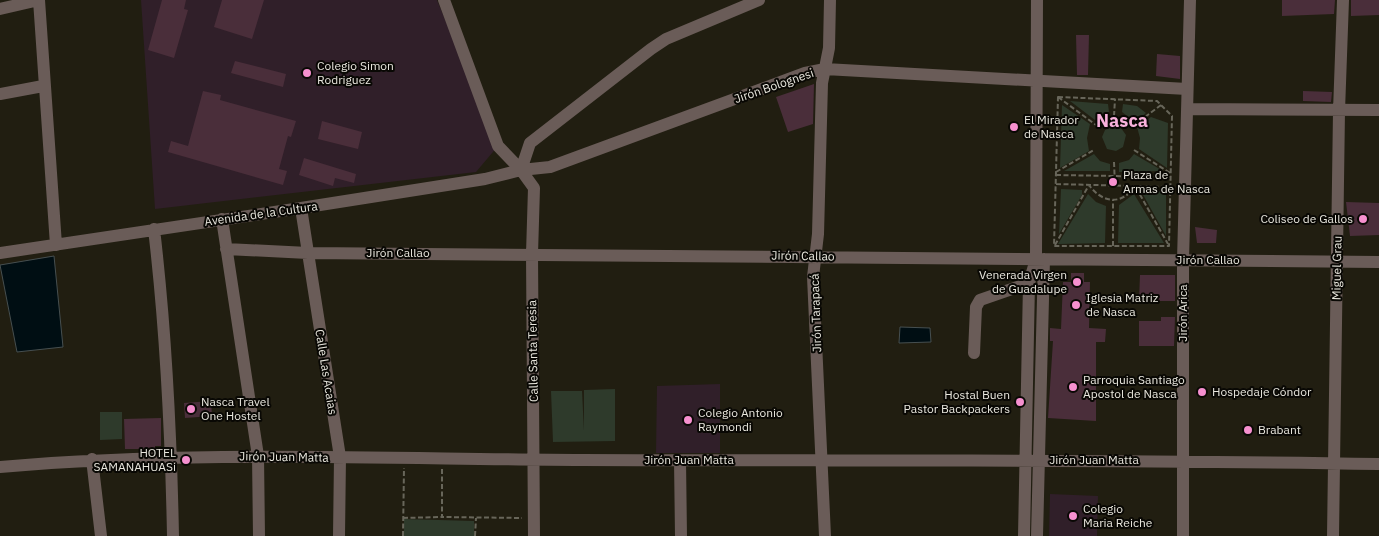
<svg xmlns="http://www.w3.org/2000/svg" width="1379" height="536" font-family="'IBM Plex Sans',sans-serif">
<style>
.education{fill:#301f29}
.green{fill:#2e3a2b}
.water{fill:#000e13;stroke:#464f50}
.building{fill:#4a2e3a}
.lines{fill:none;stroke-linecap:round;stroke-linejoin:round}
.path{stroke:#68665a;stroke-width:2;stroke-dasharray:5 2.5;stroke-linecap:butt}
.minor{stroke:#6a5c58;stroke-width:12}
.poi-dot{fill:#f690cf;stroke:#090804;stroke-width:2}
.labels{text-anchor:middle;stroke-width:4;stroke-linejoin:round;paint-order:stroke}
.poi-label{font-size:12px;fill:#e9e7de;stroke:#090804;text-anchor:start}
.street-label{font-size:12px;fill:#e9e7de;stroke:#090804}
.district-label{font-size:18px;font-weight:bold;fill:#f9b1dc;stroke:#090804}
</style>
<rect width="100%" height="100%" fill="#211e11"/>
<path class="education" d="M141 0H437L498 146 476 172 155 209Z
M720 384V453H656L657 386Z
M1050 494 1098 496 1097 536H1049Z"/>
<path class="green" d="M1070 101 1108 104 1109 112 1095 120Z
M1123 104 1137 106 1146 113 1135 122 1122 112Z
M1062 105 1090 124 1087 138 1089 151 1060 168Z
M1151 117 1168 123 1167 168 1139 149 1140 138 1137 127Z
M1113 126 1121 128 1126 135 1123 147 1116 151 1107 149 1102 137 1105 130Z
M1094 154 1100 161 1110 164V171H1064Z
M1134 154 1163 171 1119 172V163L1129 160Z
M1061 189 1082 190V195L1059 234Z
M1141 191H1166V236Z
M1088 194 1096 202 1106 206 1105 243 1058 244Z
M1134 194 1164 243H1118L1119 205Z
M615 389V441L553 442 551 391H582L584 431V390Z
M100 412H122V439L100 440Z
M404 519 474 521V536H404Z"/>
<path class="water" d="M54 256 63 347 17 352 0 265Z
M900 327 930 328 931 342 899 343Z"/>
<path class="building" d="M162 0H186L184 9 188 10 174 58 148 50Z
M222 0H264L252 39 214 27Z
M1282 0H1335L1334 14 1282 16Z
M1351 0H1379V15L1351 16Z
M1076 35H1089L1088 75H1077Z
M1157 54 1180 56V79L1156 76Z
M235 61 286 74 283 87 231 73Z
M814 84 813 124 788 132 776 97Z
M203 91 221 95 220 100 296 121 291 137 288 136 279 169 287 171 283 185 168 152 171 141 188 146Z
M1303 91 1332 92 1331 102 1303 101Z
M322 121 362 132 358 149 318 139Z
M304 158 356 174 354 183 335 178 333 186 299 175Z
M1346 202 1379 203V235L1350 236Z
M1195 227 1217 230 1216 243H1197Z
M1071 273H1084V282H1090L1089 328 1106 329 1105 342H1096V421L1048 418 1053 341H1050V328L1061 329 1063 282H1071Z
M1140 275H1175V301H1139Z
M1161 317H1175L1174 346H1139V321H1161Z
M211 401 212 416 185 418 184 403Z
M161 418V446H155V449H125L124 419Z"/>
<g class="lines">
<path class="path" d="M1058 97 1157 101 1172 116 1169 246H1054Z
M1058 97 1096 125
M1114 116 1115 99
M1133 126 1161 105
M1134 150 1170 173
M1114 162 1115 186
M1056 172 1094 150
M1056 175 1171 177
M1056 184 1170 187
M1055 245 1089 185C1102 203 1122 206 1135 186L1168 244
M1113 246V200
M442 469V517L522 518
M403 518 442 517
M403 536 404 468
M475 536 476 518"/>
<path class="minor" d="M39 0 56 245
M444 0 498 146 521 170 534 188 532 254 534 536
M0 9 39 0
M0 94 43 86
M1187 109 1379 110
M521 170 530 143 651 49 666 39 759 0
M301 208 340 457 339 536
M222 219 258 456 259 536
M154 229C166 331 171 433 173 536
M226 249 308 253 1379 262
M0 253 301 208 485 179 521 170 550 167 805 73 825 69 1187 89
M974 353 976 307 980 300 1029 283
M92 459 101 536
M680 460 681 536
M0 467C194 450 388 459 582 460 848 461 1113 459 1379 464
M825 536 813 277 818 234 822 83 829 48 830 0
M1024 536 1029 283 1036 259 1037 0
M1037 536 1044 259
M1183 536V260L1190 0
M1333 536 1339 111 1343 0"/>
</g>
<g class="poi-dot">
<circle cx="307" cy="73" r="5"/>
<circle cx="1014" cy="127" r="5"/>
<circle cx="1113" cy="182" r="5"/>
<circle cx="1363" cy="219" r="5"/>
<circle cx="1077" cy="282" r="5"/>
<circle cx="1076" cy="305" r="5"/>
<circle cx="1073" cy="387" r="5"/>
<circle cx="1202" cy="392" r="5"/>
<circle cx="1020" cy="402" r="5"/>
<circle cx="191" cy="409" r="5"/>
<circle cx="688" cy="420" r="5"/>
<circle cx="1248" cy="430" r="5"/>
<circle cx="186" cy="460" r="5"/>
<circle cx="1073" cy="516" r="5"/>
</g>
<g class="labels">
<g class="poi-label">
<text x="317" y="70">Colegio Simon<tspan x="317" dy="14">Rodriguez</tspan></text>
<text x="1024" y="124">El Mirador<tspan x="1024" dy="14">de Nasca</tspan></text>
<text x="1123" y="179">Plaza de<tspan x="1123" dy="14">Armas de Nasca</tspan></text>
<text x="1353" y="223" text-anchor="end">Coliseo de Gallos</text>
<text x="1067" y="279" text-anchor="end">Venerada Virgen<tspan x="1067" dy="14">de Guadalupe</tspan></text>
<text x="1086" y="302">Iglesia Matriz<tspan x="1086" dy="14">de Nasca</tspan></text>
<text x="1083" y="384">Parroquia Santiago<tspan x="1083" dy="14">Apostol de Nasca</tspan></text>
<text x="1212" y="396">Hospedaje Cóndor</text>
<text x="1010" y="399" text-anchor="end">Hostal Buen<tspan x="1010" dy="14">Pastor Backpackers</tspan></text>
<text x="201" y="406">Nasca Travel<tspan x="201" dy="14">One Hostel</tspan></text>
<text x="698" y="417">Colegio Antonio<tspan x="698" dy="14">Raymondi</tspan></text>
<text x="1258" y="434">Brabant</text>
<text x="176" y="457" text-anchor="end">HOTEL<tspan x="176" dy="14">SAMANAHUASi</tspan></text>
<text x="1083" y="513">Colegio<tspan x="1083" dy="14">Maria Reiche</tspan></text>
</g>
<g class="street-label">
<text transform="translate(774 86) rotate(-19)" y="4">Jirón Bolognesi</text>
<text transform="translate(261 214) rotate(-8)" y="4">Avenida de la Cultura</text>
<text x="398" y="257">Jirón Callao</text>
<text transform="translate(803 256) rotate(1)" y="4">Jirón Callao</text>
<text x="1208" y="264">Jirón Callao</text>
<text transform="translate(1337 268) rotate(-89)" y="4">Miguel Grau</text>
<text transform="translate(816 313) rotate(-92)" y="4">Jirón Tarapacá</text>
<text transform="translate(1183 313) rotate(-90)" y="4">Jirón Arica</text>
<text transform="translate(533 351) rotate(-91)" y="4">Calle Santa Teresia</text>
<text transform="translate(326 372) rotate(81)" y="4">Calle Las Acaias</text>
<text transform="translate(284 457) rotate(1)" y="4">Jirón Juan Matta</text>
<text x="689" y="464">Jirón Juan Matta</text>
<text x="1094" y="464">Jirón Juan Matta</text>
</g>
<g class="district-label">
<text x="1122" y="127">Nasca</text>
</g>
</g>
</svg>
